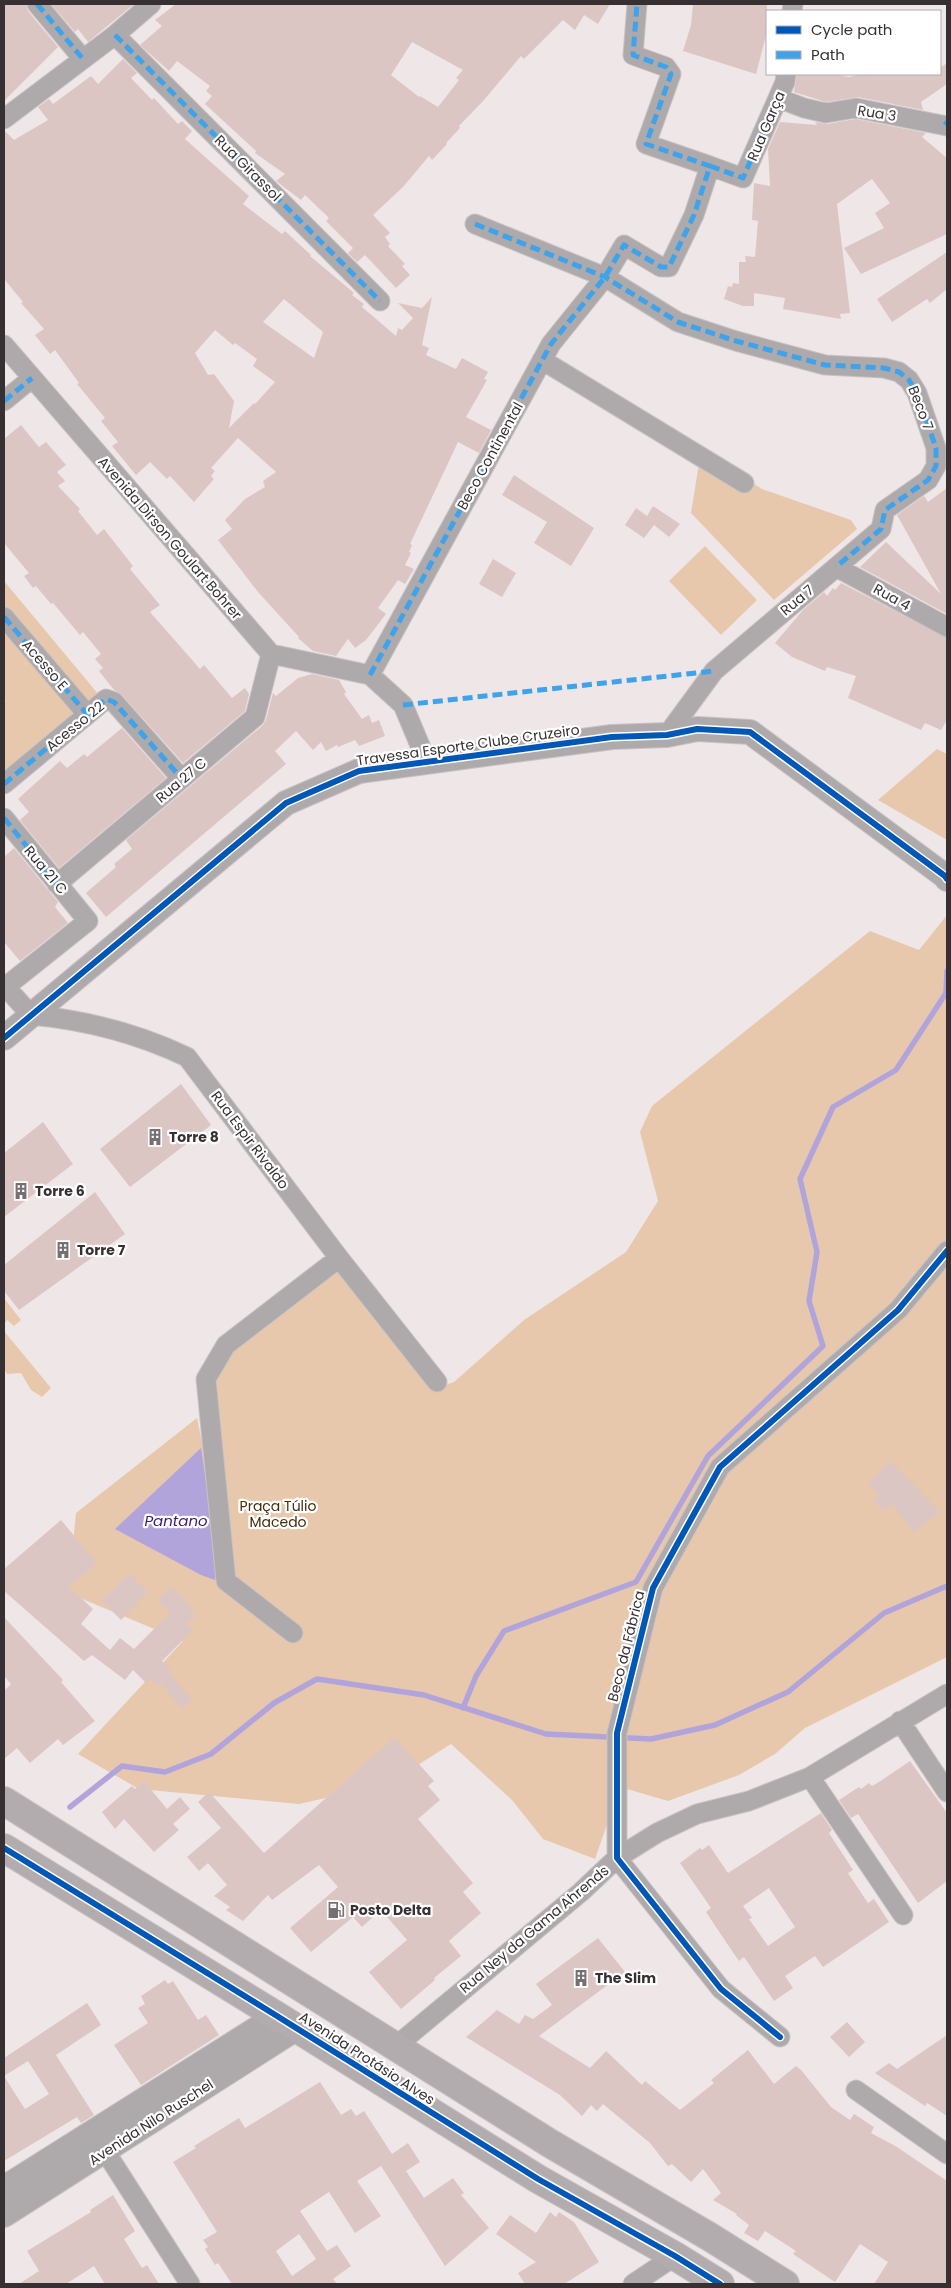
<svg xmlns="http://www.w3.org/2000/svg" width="951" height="2288" font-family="Poppins,sans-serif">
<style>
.green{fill:#e8c8ad}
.water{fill:#b1a4db}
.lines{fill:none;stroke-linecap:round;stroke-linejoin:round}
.stream{stroke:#b1a4db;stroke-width:5.5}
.building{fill:#dcc6c3;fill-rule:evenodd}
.minor-casing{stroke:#c9c2c4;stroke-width:21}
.tertiary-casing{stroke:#c9c2c4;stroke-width:26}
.primary-casing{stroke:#c9c2c4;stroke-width:30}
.minor{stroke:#aeaaac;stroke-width:19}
.tertiary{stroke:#aeaaac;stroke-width:24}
.primary{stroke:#b3acae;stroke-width:28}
.quiet{stroke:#3fa3eb;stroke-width:5;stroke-dasharray:10 5;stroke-linecap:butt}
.cycleway-casing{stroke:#fff;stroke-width:9}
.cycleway{stroke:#0057b8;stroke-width:6}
.labels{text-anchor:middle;stroke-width:4.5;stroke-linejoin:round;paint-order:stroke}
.street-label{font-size:14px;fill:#373032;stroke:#fff}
.poi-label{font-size:14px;font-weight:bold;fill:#373032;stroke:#fff;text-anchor:start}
.park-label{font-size:14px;fill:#452c0d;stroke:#fff}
.water-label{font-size:15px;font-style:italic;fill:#3a1b76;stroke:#fff}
</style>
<rect width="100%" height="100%" fill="#efe6e8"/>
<path class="green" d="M701 451 762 489 851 520 857 529 774 600 691 513Z
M705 546 757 600 721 635 669 581Z
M4 581 109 707 4 779V703L6 701 4 699Z
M937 749 947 754V840L878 800Z
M947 915V1657L805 1728 775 1754 739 1775 668 1801 620 1787 595 1859 543 1839 512 1800 451 1744 388 1784 299 1804 139 1789 78 1754 183 1641 68 1593 76 1513 197 1418 230 1576 215 1377 231 1348 342 1267 430 1390 454 1382 524 1320 626 1252 658 1201 640 1132 652 1106 870 931 919 950Z
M4 1298 21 1320 14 1326 7 1320 4 1325Z
M4 1331 51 1388 42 1397 31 1390 21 1373 7 1374 4 1369Z"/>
<path class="water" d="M201 1448 217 1555 215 1580 201 1575 115 1529Z"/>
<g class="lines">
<path class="stream" d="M463 1708 476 1676 504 1631 636 1582 708 1456 823 1346 809 1301 817 1252 800 1179 833 1107 896 1070 946 993 947 971
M70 1807 122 1766 165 1772 211 1754 274 1703 317 1679 424 1695 546 1734 651 1739 715 1725 788 1692 884 1613 947 1586"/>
</g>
<path class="building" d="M4 4H26L28 11 58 47 4 101Z
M51 4H134L88 42 78 29 75 32Z
M176 4H610L598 24 584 15 575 30 563 20 524 59 521 56 484 100 459 126 460 128 446 143 447 144 432 160 429 156 403 187 373 215 390 233 385 237 390 244 388 246 405 264 402 266 410 275 396 288 365 255 357 262 348 253 353 248 326 221 329 218 305 195 301 200 276 181 285 174 255 153 256 151 205 104 212 96 206 91 210 86 177 61 169 71 140 45 162 26 155 20ZM412 42 463 70 456 78 459 80 438 107 420 96 419 97 391 75Z
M693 4H767V32L756 74 683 51 691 25Z
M123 59 137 73 131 78 152 100 154 98 178 124 182 121 192 131 185 139 249 196 243 204 282 234 285 231 311 255 310 256 354 293 352 295 364 304 362 307 396 336 398 328 402 330 413 318 398 303 422 308 432 297 422 345 429 348 426 355 456 369 462 358 488 372 484 379 487 380 466 417 491 430 479 453 458 442 410 544 412 545 409 552 411 553 405 565 414 569 405 584 398 580 378 608 386 614 366 640 355 648 348 639 336 656 313 651 298 638 299 637 258 592 218 540 232 529 225 520 245 499 265 487 263 481 276 472 238 438 211 468 215 471 211 476 214 479 194 502 170 476 167 479 150 462 136 475 112 446 118 442 101 421 105 418 77 384 79 383 55 350 50 354 35 335 44 329 21 303 23 302 4 279V130L14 140 48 120 38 107 49 99 53 104 91 76 98 84ZM284 299 323 332 314 358 263 322ZM215 330 233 345 235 343 257 359 253 366 275 382 255 404 254 403 229 428 234 401 214 374 208 375 195 353Z
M947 63V84L921 102 923 110 858 97 826 102 794 92 797 74H832L849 77 863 74H940V68Z
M856 119 926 133 922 137 947 158V234L861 274 844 248 884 228 875 213 890 203 872 179 837 204 850 313 840 314 841 319 783 309 785 298 754 293V306H743L724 299 728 286 732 287 733 283 739 284V262H746L745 256 755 257 758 221 752 220 754 183 770 186 768 149 780 122 817 125 815 122 827 124Z
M947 252V289L930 303 927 299 892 322 877 299Z
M21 425 39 447 46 442 66 465 57 472 65 481 58 486 80 509 78 511 97 535 104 529 133 566 130 569 160 605 150 612 200 669 204 665 232 698 245 688 249 694 245 711 183 763 122 695 114 690 99 671 103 668 95 659 101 654 83 632 80 635 53 603 51 604 36 586 33 588 24 576 29 573 4 543V439Z
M514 475 594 528 571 566 534 543 547 522 502 495Z
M947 488V614L860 567 886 542 941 594 897 515 924 496 928 502Z
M653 506 680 524 669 537 654 525 644 538 625 525 636 508 647 516Z
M493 559 516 573 502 597 479 584Z
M841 583 947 638V720L941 730 925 723 921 730 848 698 856 676 827 667 825 671 792 657 775 643 803 610 824 592 827 596 833 588 835 590Z
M312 674 339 680 346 692 344 694 362 719 369 715 372 723 379 720 385 736 359 746 355 740 338 747 337 745 326 751 321 742 313 750 296 731 275 751 286 764 106 917 86 893 116 867 114 864 132 849 126 840 262 726 266 720 273 693 276 696 298 678Z
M122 728 166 778 59 868 20 820 29 812 18 799 60 761 67 768 84 754 87 757Z
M14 848 58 902 55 907 68 923 20 961 4 942V857Z
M181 1084 211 1125 130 1187 100 1149Z
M43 1122 73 1164 4 1217V1153Z
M95 1192 125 1234 19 1310 4 1291V1265Z
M890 1461 940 1512 913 1532 892 1503 884 1511 873 1500 879 1494 868 1483Z
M61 1520 97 1563 69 1587 93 1609 81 1624 110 1650 120 1638 134 1649 170 1613 158 1600 170 1587 184 1597 183 1599 192 1608 190 1610 196 1616 187 1624 193 1630 162 1661 172 1671 170 1673 192 1699 182 1709 160 1683 157 1686 150 1678 146 1683 133 1670 125 1680 92 1655 84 1661 4 1591V1569Z
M129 1573 148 1592 121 1620 102 1601Z
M4 1617 63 1680 61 1682 95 1721 63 1745 58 1739 30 1763 17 1748 4 1759V1691L11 1684 4 1676Z
M395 1737 434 1781 428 1786 440 1800 418 1819 473 1883 463 1892 481 1913 449 1941 461 1956 434 1978 435 1980 401 2009 369 1972 407 1940 381 1910 362 1927 353 1917 311 1952 290 1928 338 1887 319 1865 272 1900 268 1895 243 1921 226 1910 230 1907 214 1896 227 1885 208 1863 199 1871 187 1857 221 1828 198 1802 209 1792 264 1853Z
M910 1761 947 1813V1881L918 1903 858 1814 851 1818 839 1800 859 1787 861 1789 869 1783 872 1786 879 1782Z
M144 1781 167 1809 180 1797 190 1809 173 1824 179 1830 154 1852 124 1819 115 1829 102 1812 132 1786 135 1789Z
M821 1813 832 1830 829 1833 853 1870 848 1873 868 1903 874 1899 889 1922 823 1967 815 1956 785 1976 793 1988 774 2001 744 1957 739 1961 730 1948 706 1912 711 1908 680 1863 700 1848 702 1850 709 1845 728 1873ZM769 1888 795 1927 768 1946 749 1919 752 1918 743 1906Z
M598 1938 625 1972 539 2036 590 2068 606 2051 642 2085 645 2081 680 2110 714 2083 711 2080 748 2050 774 2084 796 2066 801 2070 831 2107 850 2120 854 2114 874 2127 871 2133 897 2147 947 2181V2284H874L888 2262 860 2244 835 2282 793 2254 796 2251 765 2231 758 2241 744 2233 749 2225 736 2215 737 2214 713 2200 721 2193 703 2169 691 2182 672 2164 668 2166 650 2143 603 2104 597 2111 591 2105 582 2116 560 2095 466 2037 497 2010 519 2024 525 2015 533 2019 552 2005 536 1984Z
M165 1980 168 1984 173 1981 198 2020 206 2015 219 2035 141 2085 114 2045 148 2023 138 2008 145 2004 141 1996Z
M87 2003 101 2025 56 2055 94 2115 81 2123 77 2117 4 2161V2076L25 2109 49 2094 28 2061 4 2076V2058Z
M847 2022 865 2042 849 2057 830 2037Z
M947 2035V2116L927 2103 925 2106 875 2073 889 2063 897 2069Z
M320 2082 341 2115 351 2109 356 2116 364 2111 392 2154 408 2143 420 2162 406 2171 424 2198 453 2178 464 2193 461 2195 489 2228 445 2266 381 2166 357 2181 381 2216 355 2233 329 2192 300 2211 327 2251 337 2245 351 2266 333 2279 337 2284H232L218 2263 215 2265 205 2249 208 2247 203 2240 217 2232 173 2162 196 2148 194 2146 239 2118 245 2128ZM299 2234 316 2259 292 2276 276 2251Z
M113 2195 135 2231 124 2239 142 2268 147 2265 159 2284H105L94 2266 66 2284H19L39 2271 27 2251 91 2212 90 2210Z
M550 2212 556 2217 559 2212 574 2222 599 2262 564 2284H525L518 2273 536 2262 496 2234 510 2215 536 2233Z"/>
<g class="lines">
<g class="minor-casing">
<path id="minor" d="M37 4 83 59
M792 11 793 4
M115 35 380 301
M778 98 804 108 826 113 856 108 947 126
M4 119 115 35 151 4
M710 166 743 178 785 82 786 74
M475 224 605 277 678 322 736 341 825 365 884 368 899 372 909 380 917 393 936 448V466L928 480 885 510 881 529 714 671 667 735
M4 345 271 654 370 675
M542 360 744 483
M4 401 32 378
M836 567 947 627
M4 617 87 714
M370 675 551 344 605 277 624 245 661 267H669L694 215 710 166 646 144 671 74 666 67 633 55 637 4
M370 675 403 705 427 762
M4 784 106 699 114 702 182 779
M4 818 88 921 4 988
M57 884 255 717 271 654
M4 985 31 1015C85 1020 139 1034 187 1057L339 1258 437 1382
M293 1633 226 1581 206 1379 226 1345 339 1258
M900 1721 947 1792
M810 1777 903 1915
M780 2037 721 1989 617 1858V1733L653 1588 720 1467 898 1310 947 1251
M396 2046 581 1892 617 1858 657 1833 697 1814 749 1801 810 1777 947 1694
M856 2090 947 2154
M98 2140 190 2284
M633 2284 675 2256"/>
</g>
<g class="tertiary-casing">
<path id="tertiary" d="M4 1038 286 803 359 771 612 737 667 735 697 729 750 732 945 876 947 879
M4 2188 277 2016
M4 2215 297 2028"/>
</g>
<g class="primary-casing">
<path id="primary" d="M4 1801 551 2144 710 2237 785 2284
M4 1848 277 2016 538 2179 675 2256 720 2284"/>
</g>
<use href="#minor" class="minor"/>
<use href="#tertiary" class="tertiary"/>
<use href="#primary" class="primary"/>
<path class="quiet" d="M37 4 83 59
M115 35 380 301
M945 125 947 122
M710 166 743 178 778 98
M475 224 605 277 678 322 736 341 825 365 884 368 899 372 909 380 917 393 936 448V466L928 480 885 510 881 529 836 567
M4 401 32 378
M4 617 87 714
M370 675 551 344 605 277 624 245 661 267H669L694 215 710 166 646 144 671 74 666 67 633 55 637 4
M403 705 714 671
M4 784 106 699 114 702 182 779
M4 818 57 884"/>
<g class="cycleway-casing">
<path id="cycleway" d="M4 1038 286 803 359 771 612 737 667 735 697 729 750 732 945 876 947 879
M4 1848 277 2016 538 2179 675 2256 720 2284
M780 2037 721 1989 617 1858V1733L653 1588 720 1467 898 1310 947 1251"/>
</g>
<use href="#cycleway" class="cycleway"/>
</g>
<defs>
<g id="building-bare" transform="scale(1.35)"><path d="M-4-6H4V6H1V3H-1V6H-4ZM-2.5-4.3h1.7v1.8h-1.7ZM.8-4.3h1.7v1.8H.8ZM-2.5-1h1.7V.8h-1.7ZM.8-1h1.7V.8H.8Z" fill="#777072" stroke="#fff" stroke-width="2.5" paint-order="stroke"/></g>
<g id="fuel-bare" transform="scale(1.35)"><path d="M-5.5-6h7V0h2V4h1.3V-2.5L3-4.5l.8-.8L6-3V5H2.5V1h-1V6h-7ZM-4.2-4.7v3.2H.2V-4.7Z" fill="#777072" stroke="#fff" stroke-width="2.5" paint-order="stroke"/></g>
</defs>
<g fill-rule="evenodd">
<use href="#building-bare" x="155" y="1137"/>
<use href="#building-bare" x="21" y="1191"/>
<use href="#building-bare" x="63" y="1250"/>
<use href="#fuel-bare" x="336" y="1910"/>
<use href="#building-bare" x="581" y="1978"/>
</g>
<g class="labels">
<g class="street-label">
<text transform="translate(877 113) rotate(9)" y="5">Rua 3</text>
<text transform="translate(766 126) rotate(-67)" y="5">Rua Garça</text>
<text transform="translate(248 168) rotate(45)" y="5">Rua Girassol</text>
<text transform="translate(921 408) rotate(69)" y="5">Beco 7</text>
<text transform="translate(490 456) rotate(-61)" y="5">Beco Continental</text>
<text transform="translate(170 538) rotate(49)" y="5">Avenida Dirson Goulart Bohrer</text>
<text transform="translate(892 597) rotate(29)" y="5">Rua 4</text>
<text transform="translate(797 600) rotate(-40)" y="5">Rua 7</text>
<text transform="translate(45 665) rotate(49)" y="5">Acesso E</text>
<text transform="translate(75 726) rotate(-39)" y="5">Acesso 22</text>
<text transform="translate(468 745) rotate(-8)" y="5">Travessa Esporte Clube Cruzeiro</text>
<text transform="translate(181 780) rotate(-40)" y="5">Rua 27 C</text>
<text transform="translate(46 870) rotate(50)" y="5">Rua 21 C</text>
<text transform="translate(250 1140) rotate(53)" y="5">Rua Espir Rivaldo</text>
<text transform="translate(626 1646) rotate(-76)" y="5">Beco da Fábrica</text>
<text transform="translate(534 1929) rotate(-40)" y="5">Rua Ney da Gama Ahrends</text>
<text transform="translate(367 2058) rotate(33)" y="5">Avenida Protásio Alves</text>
<text transform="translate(151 2122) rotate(-33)" y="5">Avenida Nilo Ruschel</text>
</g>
<g class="poi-label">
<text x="169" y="1142">Torre 8</text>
<text x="35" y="1196">Torre 6</text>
<text x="77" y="1255">Torre 7</text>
<text x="350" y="1915">Posto Delta</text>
<text x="595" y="1983">The Slim</text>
</g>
<g class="park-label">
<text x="278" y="1511">Praça Túlio<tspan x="278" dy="16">Macedo</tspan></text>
</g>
<g class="water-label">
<text x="176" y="1526">Pantano</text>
</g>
</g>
<rect width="951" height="2288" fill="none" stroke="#373032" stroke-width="10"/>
<rect x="766" y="10" width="175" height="65" fill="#ffffff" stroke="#afacad"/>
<rect x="776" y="26" width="25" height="8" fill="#0057b8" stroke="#afacad"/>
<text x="811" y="35" font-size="15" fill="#373032">Cycle path</text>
<rect x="776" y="51" width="25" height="8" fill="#3fa3eb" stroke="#afacad"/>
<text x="811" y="60" font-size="15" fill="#373032">Path</text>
</svg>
